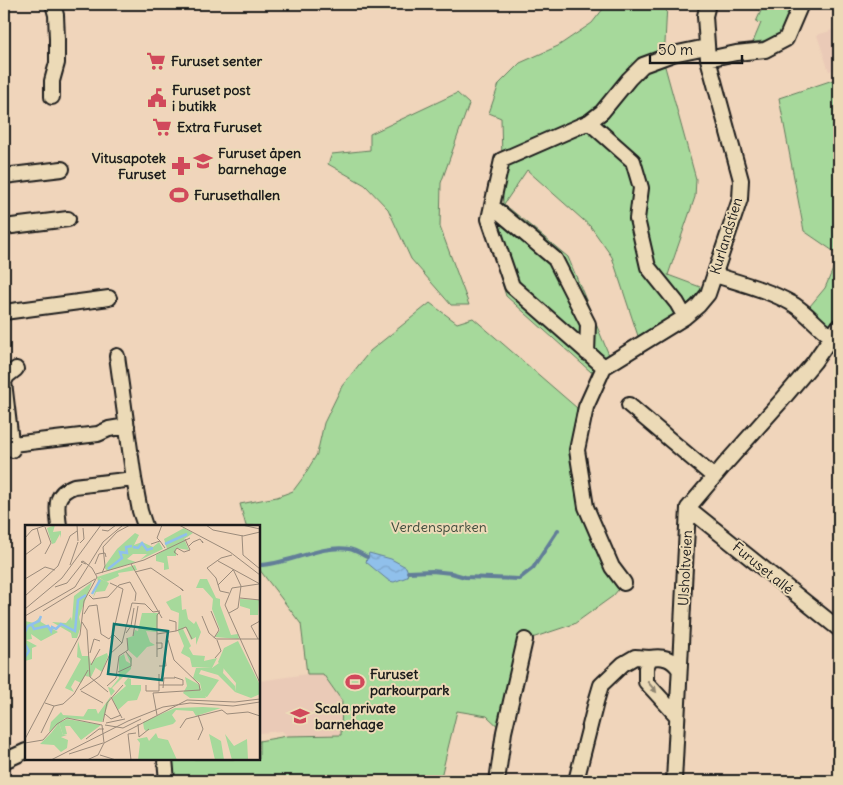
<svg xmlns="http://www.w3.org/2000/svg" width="843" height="785" font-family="Delius,sans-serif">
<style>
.built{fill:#eacab7}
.park{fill:#a6d99b;stroke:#617a5c}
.water{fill:url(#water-waves);stroke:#627e98}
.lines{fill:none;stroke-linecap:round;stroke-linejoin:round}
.stream{stroke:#627e98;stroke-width:4}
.minor-casing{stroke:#1c1c1c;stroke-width:18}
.minor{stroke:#ecdab7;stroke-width:14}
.oneway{fill:#8e8471}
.labels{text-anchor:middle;stroke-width:4;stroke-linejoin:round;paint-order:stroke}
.poi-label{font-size:14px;font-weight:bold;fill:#1c1c1c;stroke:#ecdab7;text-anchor:start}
.street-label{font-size:14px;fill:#1c1c1c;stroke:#ecdab7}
.park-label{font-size:14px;fill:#3e4b3c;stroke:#ecdab7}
.inset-river{fill:none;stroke:#90c0eb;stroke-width:2.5}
.inset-road{fill:none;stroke:#9b8b7b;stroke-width:1}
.view{fill:#0f766e;fill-opacity:0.15;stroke:#0f766e;stroke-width:2.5}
.inset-edge{fill:none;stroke:#1c1c1c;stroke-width:2.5}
</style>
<defs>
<pattern id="water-waves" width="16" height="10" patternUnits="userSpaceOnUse" patternTransform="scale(1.25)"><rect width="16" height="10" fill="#90c0eb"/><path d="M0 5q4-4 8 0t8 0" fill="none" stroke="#7ca4c9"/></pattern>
</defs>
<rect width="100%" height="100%" fill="#f0d5bb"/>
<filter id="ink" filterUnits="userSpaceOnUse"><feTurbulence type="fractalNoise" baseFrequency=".02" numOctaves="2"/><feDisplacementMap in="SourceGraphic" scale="10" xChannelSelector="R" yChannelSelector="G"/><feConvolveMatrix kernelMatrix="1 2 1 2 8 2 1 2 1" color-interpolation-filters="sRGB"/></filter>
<g filter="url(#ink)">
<path class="built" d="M839 28V69L829 71 817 35Z
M307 674H323L342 701 341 735 287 736 282 731 259 733V681Z"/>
<path class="park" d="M607 4H667L664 63 696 179 695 197 668 275 703 288 678 313 638 336 612 257 591 227 527 170 504 204 568 257 609 355 591 372 506 296 483 220 503 203 501 118 489 113 499 84 520 63 558 46 592 23Z
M764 4H795L782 34 773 40 753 42 761 23 756 22Z
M839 78V255L804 231 779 98Z
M457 93 469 104 441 183 440 227 469 305H451L411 259 388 209 365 185 328 164 332 154 370 150V134Z
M839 255V315L830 326 810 306 825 288Z
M430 303 457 323 473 318 577 408 571 447 581 509 624 583 613 596 574 624 532 638 504 732 487 716 457 711 440 781H167L165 759H259V741L287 736 341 735 342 701 323 674H307L301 624 259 569V526H246L240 504 277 497 293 491 302 479 317 454 324 423 342 386 370 351Z"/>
<path class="water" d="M369 553 391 559 406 567 408 572 407 577 394 582 389 581 366 562Z"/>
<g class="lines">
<path class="stream" d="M259 565C287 565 321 544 349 549 355 550 361 554 367 557
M408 572 432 571 451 573 465 577 519 579 533 568 558 530"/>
<g class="minor-casing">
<path id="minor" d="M708 59 736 53 765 50 786 39 801 4
M52 97V81L57 63V39L56 15 53 4
M589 122 633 161 641 188 637 219 648 267 677 303 685 317
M4 176 62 169
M492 206 555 259 588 324 587 353
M4 227 68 219
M715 275C740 283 768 290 791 303 808 312 821 332 839 342
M4 312 109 298
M117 356 134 479 140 511 145 526
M604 367 512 286 489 219 502 160 589 122 602 112 629 79 643 65 673 54 706 47
M629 405 714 477
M4 445 98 434 109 429 127 426
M12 450 4 382 7 376 16 369
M688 508 839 629
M59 526C57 507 53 494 74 486L134 479
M624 583 612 567 586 507 577 450 586 407 604 367 685 317 698 306 708 294 740 199 741 180 708 59 705 16 708 4
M677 716 646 682V668L650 658C663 656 672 658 679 669
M165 759 167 781
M4 761 26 751
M497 781 504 732 525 640
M576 781 596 702 601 685 623 664 635 657 650 658
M674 781 688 508 726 463 782 400 814 362 839 326"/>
</g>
<use href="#minor" class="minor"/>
</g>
<defs><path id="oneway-solid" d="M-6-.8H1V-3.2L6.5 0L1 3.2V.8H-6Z" transform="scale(1.25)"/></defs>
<use class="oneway" href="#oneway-solid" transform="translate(652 687) rotate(50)"/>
</g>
<defs>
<g id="supermarket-bare" transform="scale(1.5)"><path d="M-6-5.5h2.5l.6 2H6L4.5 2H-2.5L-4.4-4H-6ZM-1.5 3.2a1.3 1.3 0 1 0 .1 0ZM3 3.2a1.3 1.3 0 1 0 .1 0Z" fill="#d1495b" stroke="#ecdab7" stroke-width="2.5" paint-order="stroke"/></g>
<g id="civic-bare" transform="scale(1.5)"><path d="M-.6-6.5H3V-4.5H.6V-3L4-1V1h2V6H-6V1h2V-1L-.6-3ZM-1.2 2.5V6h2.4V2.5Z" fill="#d1495b" stroke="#ecdab7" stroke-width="2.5" paint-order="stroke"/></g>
<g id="school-bare" transform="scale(1.5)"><path d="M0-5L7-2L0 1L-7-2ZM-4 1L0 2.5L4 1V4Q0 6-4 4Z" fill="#d1495b" stroke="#ecdab7" stroke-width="2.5" paint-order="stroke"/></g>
<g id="pharmacy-bare" transform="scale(1.5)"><path d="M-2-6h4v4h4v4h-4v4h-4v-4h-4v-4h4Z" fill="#d1495b" stroke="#ecdab7" stroke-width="2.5" paint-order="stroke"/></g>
<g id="stadium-bare" transform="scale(1.5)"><path d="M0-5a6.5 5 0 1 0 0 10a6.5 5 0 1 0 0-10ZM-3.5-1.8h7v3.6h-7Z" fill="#d1495b" stroke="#ecdab7" stroke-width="2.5" paint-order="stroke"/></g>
</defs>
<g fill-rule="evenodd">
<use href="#supermarket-bare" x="156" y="61"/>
<use href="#civic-bare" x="157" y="98"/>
<use href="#supermarket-bare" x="162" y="127"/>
<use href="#school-bare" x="203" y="161"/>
<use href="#pharmacy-bare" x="181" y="166"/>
<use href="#stadium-bare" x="179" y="195"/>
<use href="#stadium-bare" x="355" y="682"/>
<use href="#school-bare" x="300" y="716"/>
</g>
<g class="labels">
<g class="poi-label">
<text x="171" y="66">Furuset senter</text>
<text x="172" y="95">Furuset post<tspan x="172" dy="16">i butikk</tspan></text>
<text x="177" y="132">Extra Furuset</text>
<text x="218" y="158">Furuset åpen<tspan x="218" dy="16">barnehage</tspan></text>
<text x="166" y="163" text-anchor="end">Vitusapotek<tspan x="166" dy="16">Furuset</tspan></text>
<text x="194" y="200">Furusethallen</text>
<text x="370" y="679">Furuset<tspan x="370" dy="16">parkourpark</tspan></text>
<text x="315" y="713">Scala private<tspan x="315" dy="16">barnehage</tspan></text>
</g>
<g class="street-label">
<text transform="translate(726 236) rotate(-73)" y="5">Kurlandstien</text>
<text transform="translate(685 568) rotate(-87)" y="5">Ulsholtveien</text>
<text transform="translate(763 568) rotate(39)" y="5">Furuset allé</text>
</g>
<g class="park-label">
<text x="439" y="532">Verdensparken</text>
</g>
</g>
<g transform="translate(25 525)">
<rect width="235" height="235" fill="#f0d5bb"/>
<path d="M110 40 112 45 93 48 94 51 81 57 75 53 73 57 72 52ZM86 171 77 197 57 194 63 184H71L73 189ZM42 194 76 200 56 215 45 201H40L42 209 38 210 34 198ZM26 208 43 215 42 223 36 227 29 220 15 219Z" fill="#a6d99b"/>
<path d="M30 0 28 7 36 6V13L35 9 30 18 27 19 22 3ZM159 3 168 8 159 14 164 25 151 23V31H142L144 44 139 45V38L131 36V30L142 24 139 14ZM110 8 114 10 109 20 117 17 128 22 134 17 138 24 115 35 122 29H108L102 34 111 37 82 46 79 42 92 24ZM74 53 84 58 80 66 71 67 68 73ZM67 57 54 92 56 101 52 113H47L46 108 27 97 41 98 46 92 47 96 49 71ZM14 93 16 97 33 107 16 116 6 109 7 114 1 115 12 121 7 123V134L0 136V96L9 98ZM53 116 57 131H64L66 139 71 133 72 140 66 152 60 151 56 158 50 155 46 162 49 167 40 163 56 134 52 132ZM194 138 199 141 198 148 210 161V167L193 150 176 145 174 149 194 155 182 172 178 171 175 158 168 153 171 143H187ZM178 182 196 183 171 191 168 186 151 185 147 190 151 196 148 199 121 206 119 204 118 197 150 183ZM36 187 38 190 65 192 64 195 40 193 24 207 26 197ZM34 198 38 210H42L36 212 29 220 26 208ZM131 208 133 213 143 215 152 235H113L115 218 112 214 122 212 124 216ZM184 209 196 216 199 235H190ZM200 209 209 221 222 214 223 235H207Z" fill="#a6d99b"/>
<path d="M213 116 235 160V169L226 173 210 167 211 158 193 137 199 123Z" fill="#a6d99b"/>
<path d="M175 54H182L191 73 195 74V80L206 110 213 109 214 114 190 112 195 105 187 84 188 74 178 63H171ZM156 70 157 85 161 84 163 94 169 99 171 96 176 107 171 120V112L166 115 161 102 158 104 166 121 164 123 168 130 180 131 179 136 192 133 187 143 167 142 165 133 156 128 159 121 153 106 154 88 146 85 141 77ZM215 74 234 75 233 90H225V84L215 81ZM117 88H133L132 107 121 106 125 117 130 120 122 122 112 133 103 125 102 113 108 111 110 105 113 106ZM82 128 83 131 77 147 71 143V133ZM101 128 107 133 106 144 87 163 90 166 86 171 83 162 86 163 94 153V132L99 129 101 136 106 139ZM160 152 173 159 181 173H165L158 168 162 161ZM103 153 106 154V160H116V165L112 175 103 176 93 185 87 173 101 161 99 158Z" fill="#a6d99b"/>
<path class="inset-river" d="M140 19 162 9M108 22 113 23 117 18 122 25 128 23M83 44 97 33 95 27 102 28 101 22 107 21M67 69 75 55M7 100 9 104 23 101 26 106 27 102 31 104 36 99 50 106 53 75 61 70M0 107 3 101 14 96 16 91M0 119 4 126 0 132"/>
<path class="inset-road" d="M52 0 53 16M154 0 205 27 235 50M181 0 188 5 218 11 235 7M217 0 235 4M77 5 83 6 91 0M217 10 218 30 235 44M0 13 7 5 22 0M135 16 132 13 137 0M55 18 59 14 58 3M126 19 135 16 140 23M164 21 168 17 175 14 178 18 177 16M20 29 26 18 20 2M0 30 16 18 12 3M153 30 149 27 152 23 159 27 165 25 160 14M193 36 235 59M70 39 74 29 80 28 81 32M106 39 137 93M45 40 53 17M110 47 126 43 158 65V66L155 63M77 48 80 41 78 22 92 7 105 0M71 49 119 35 165 13M0 54 20 42 30 45M85 58 98 64 88 109 97 118M234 59 207 63 200 80 235 158M193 60 208 45M30 62 42 58 57 39M204 68 195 66 191 53 182 43 196 33 207 30M64 70 68 74 83 72 94 60 105 57 111 68 110 76M0 71 33 41 45 11 52 6M215 73 235 75M0 84 37 53 76 0M18 86 70 54M186 86 194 105 189 113M204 88 213 83 216 61 208 44M59 89 64 81 72 80 76 109 84 114 88 109M0 91 50 62 78 17 98 0M177 91 184 108 191 114H235M57 97 62 105 65 152 83 167M151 106 161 102 167 114M101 108 106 101 109 83M132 109V90L135 87M108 111 113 81M233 114 226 101 235 96M131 118H137V123L132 124M65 128 69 114 75 116M132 132V109L151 106V97L144 95M190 133 196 126 192 115M66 140 75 124M134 141H141L140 132M93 147 106 141V133L101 127M121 160V166H134V149M134 160H158V155L149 152M82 161 91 153 94 131 103 125 102 113M138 163 139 153H150M55 165 75 151 85 129 97 118 107 78 120 79 128 87 135 86M56 166 78 178M128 168 175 165 174 159 149 135 143 115M128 168 132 190M86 172 97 193M20 178 29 181 38 179 49 169 63 145M197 185 202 189 223 187 235 191M80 189 86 194 96 190M78 197 82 178 98 160M81 198 100 194M113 199 114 212 124 204M80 200 98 203 116 194M155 203 161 194 197 185M16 208 29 181M0 214 55 110 59 76 72 52 67 43 58 36 56 37 61 39M61 214 74 204H79M173 215 178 204 173 190M0 218 18 215 32 199 42 193 77 200 79 218 162 175 210 177 235 174M44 229 78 218M75 230 91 235M26 235 103 196 138 182 165 178 208 181 235 177M62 235 73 230 79 218M106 235 103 209 111 208"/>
<path class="view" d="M89 99 143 106 137 155 83 149Z"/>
<rect width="235" height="235" class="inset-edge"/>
</g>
<rect width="843" height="785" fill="none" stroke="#ecdab7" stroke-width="20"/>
<rect x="10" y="10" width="823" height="765" fill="none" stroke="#1c1c1c" stroke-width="2" filter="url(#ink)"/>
<path d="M650 55v8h92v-8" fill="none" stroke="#1c1c1c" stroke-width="2.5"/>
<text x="658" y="55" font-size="15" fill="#1c1c1c" stroke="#ecdab7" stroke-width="4" paint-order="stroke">50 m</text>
</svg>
